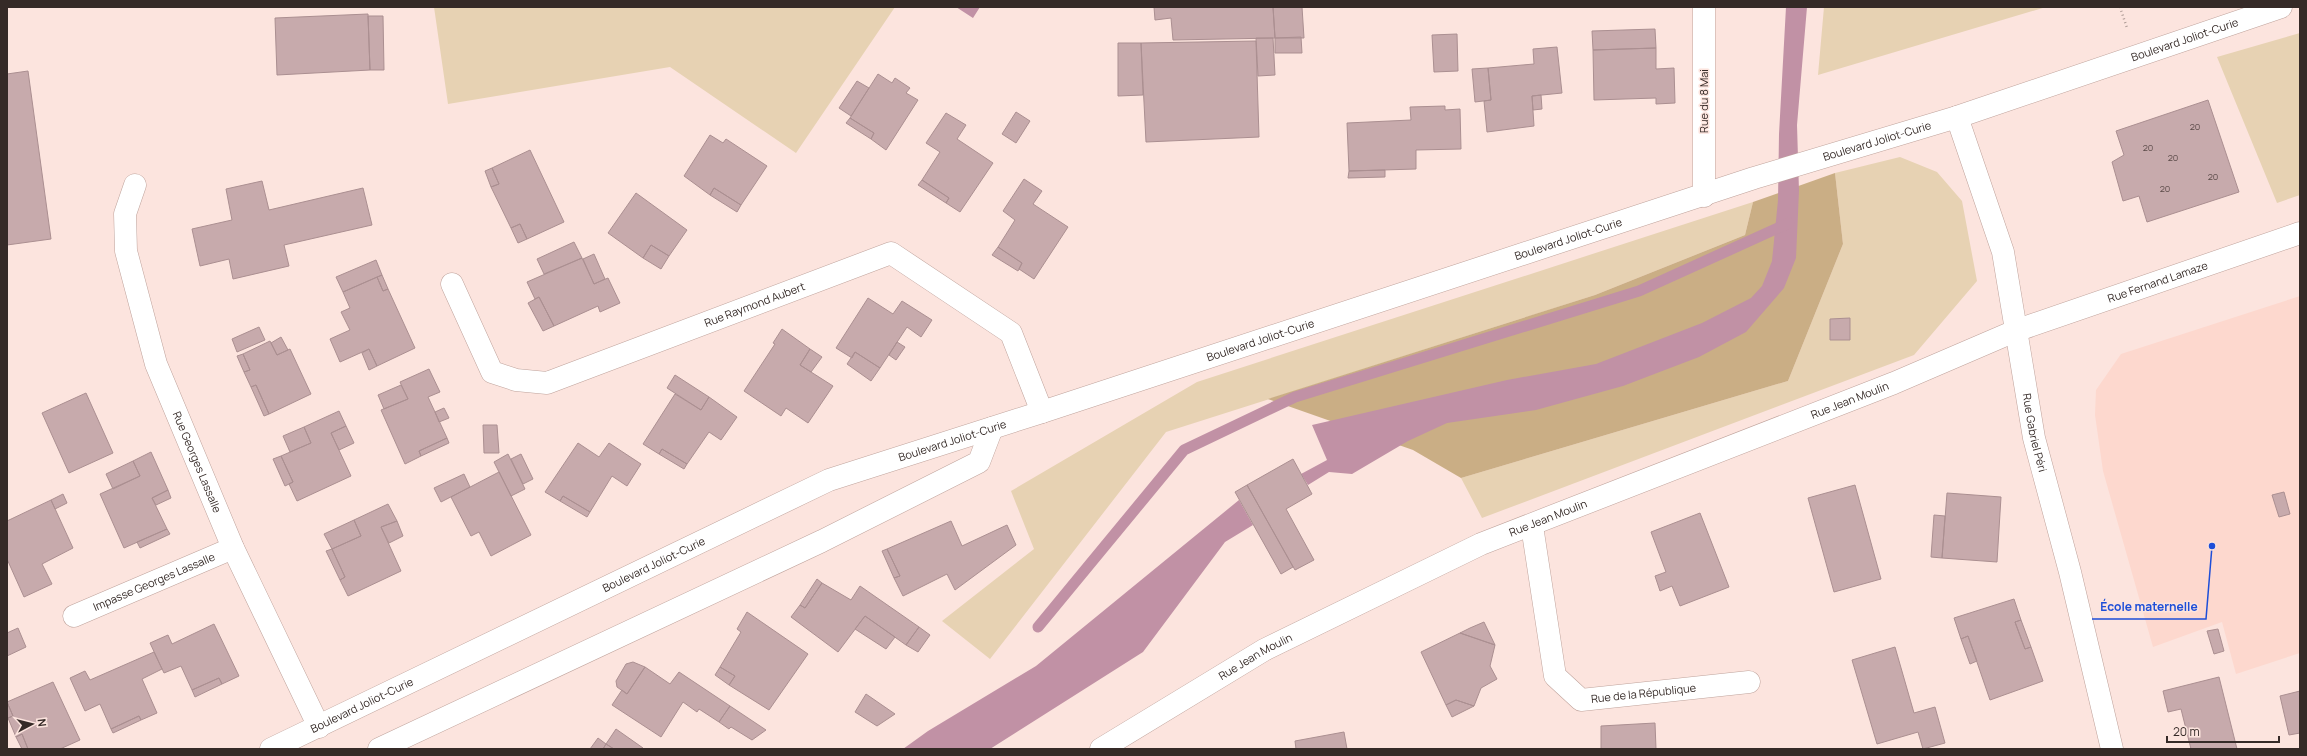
<svg xmlns="http://www.w3.org/2000/svg" width="2307" height="756" font-family="Manrope,sans-serif">
<style>
.built{fill:#fdd8ce}
.green{fill:#e7d2b3}
.forest{fill:#caae85}
.water{fill:#c191a5}
.lines{fill:none;stroke-linecap:round;stroke-linejoin:round}
.stream{stroke:#c191a5;stroke-width:11}
.building{fill:#c7aaac;stroke:#ab8f91}
.service-casing{stroke:#bfa39c;stroke-width:23}
.minor-casing{stroke:#bfa39c;stroke-width:23}
.secondary-casing{stroke:#bfa39c;stroke-width:23}
.path{stroke:#b09d98;stroke-width:2.5;stroke-dasharray:1 3;stroke-linecap:butt}
.service{stroke:#fff;stroke-width:22}
.minor{stroke:#fff;stroke-width:22}
.secondary{stroke:#fff;stroke-width:22}
.labels{text-anchor:middle;stroke-width:3;stroke-linejoin:round;paint-order:stroke}
.number-label{font-size:9px;fill:#5a4a48}
.street-label{font-size:11px;fill:#352a27;stroke:#fce4de}
.leader{fill:none;stroke:#1d4ed8;stroke-width:1.5}
.callout-dot{fill:#1d4ed8;stroke:#fce4de;stroke-width:1.5}
.callout-label{font-size:12px;text-anchor:middle;font-weight:bold;fill:#1d4ed8;stroke:#fce4de;stroke-width:3;stroke-linejoin:round;paint-order:stroke}
</style>
<rect width="100%" height="100%" fill="#fce4de"/>
<path class="built" d="M2300 296V653L2236 674 2222 622 2153 647 2103 471 2095 415 2096 390 2121 354Z"/>
<path class="green" d="M434 7H895L796 153 670 67 448 104Z
M1824 7H2046L1818 75Z
M2300 33V195L2277 203 2217 57Z
M1900 157 1937 172 1962 201 1977 281 1914 355 1482 518 1461 478 1788 381 1843 244 1835 173Z
M1753 202 1745 235 1595 295 1166 432 990 659 942 621 1034 549 1011 491 1197 382Z"/>
<path class="forest" d="M1835 173 1843 244 1788 381 1461 478 1413 450 1268 399 1595 295 1745 235 1753 202Z"/>
<path class="water" d="M956 7H980L973 18Z
M1786 7H1807L1797 125 1799 191 1796 258 1784 288 1746 332 1699 357 1623 386 1536 410 1447 423 1408 441 1352 474 1329 472 1308 485 1301 474 1327 460 1312 425 1507 380 1596 364 1702 323 1751 298 1762 286 1772 261 1778 200 1779 134Z
M1239 500 1253 525 1225 542 1143 652 990 749H903L928 731 1036 666Z"/>
<g class="lines">
<path class="stream" d="M1038 627 1184 450 1295 397 1639 291 1789 223"/>
</g>
<path class="building" d="M1154 7H1273L1275 38 1173 40 1171 18 1155 20Z
M1273 7H1302L1304 38H1275Z
M368 14 370 70 277 75 275 18Z
M368 16H383L384 70H370Z
M1655 29 1656 48 1593 50 1592 31Z
M1457 34 1458 71 1434 72 1432 35Z
M1301 37 1302 53H1275V38Z
M1256 38H1273L1275 75 1258 76Z
M1256 41 1259 137 1146 142 1141 43Z
M1118 43H1141L1143 95 1118 96Z
M1557 47 1562 93 1532 96 1534 126 1487 132 1484 101 1491 100 1488 68 1534 64 1533 49Z
M1656 48V69L1674 68 1675 103 1656 104V98L1594 100 1593 50Z
M1488 68 1491 100 1475 102 1472 69Z
M28 71 51 239 7 245V74Z
M878 74 892 83 895 78 910 88 906 93 918 100 886 150 871 139 874 133 850 118Z
M857 81 869 88 851 116 839 108Z
M1541 95 1542 109 1533 110 1532 96Z
M2208 100 2239 192 2147 222 2139 196 2123 201 2112 162 2124 155 2116 131Z
M1445 106V110L1460 109 1461 149 1416 150V169L1349 171 1347 123 1411 120 1410 107Z
M1016 112 1030 121 1016 143 1002 134Z
M946 113 966 125 957 139 993 163 960 212 946 203 949 198 922 180 940 152 926 143Z
M850 118 874 133 871 139 846 123Z
M710 135 723 143 726 139 767 166 741 205 714 188 710 195 684 176Z
M530 150 564 222 527 239 520 224 511 228 491 187 499 184 492 168Z
M492 168 499 184 491 187 485 171Z
M1385 170V177L1348 178 1349 171Z
M1024 179 1042 191 1033 204 1068 227 1034 279 1019 269 1022 263 998 247 1015 220 1003 211Z
M922 180 949 198 946 203 918 185Z
M262 181 269 210 363 188 372 225 284 245 289 266 233 279 229 259 200 266 192 229 232 220 226 189Z
M714 188 741 205 737 212 710 195Z
M636 193 687 230 669 256 651 245 643 258 608 233Z
M520 224 527 239 518 243 511 228Z
M574 242 582 258 544 274 537 259Z
M651 245 669 256 661 269 643 258Z
M998 247 1022 263 1018 271 992 255Z
M594 254 605 279 594 284 583 259Z
M582 258 594 284 608 278 620 303 600 312 598 306 554 326 539 297 535 299 527 282Z
M376 260 382 275 343 292 336 277Z
M382 275 388 289 383 291 377 277Z
M377 277 383 291 388 289 415 348 377 366 369 349 340 362 330 339 350 330 341 312 350 308 343 292Z
M539 297 554 326 543 331 528 303Z
M868 298 893 314 902 301 932 320 921 337 907 327 880 368 855 352 852 358 836 348Z
M1850 318V340H1830V319Z
M259 327 265 340 237 352 232 339Z
M782 329 810 349 800 365 833 386 808 423 786 408 781 416 744 391 775 344 773 343Z
M281 337 288 350 277 355 271 343Z
M270 341 277 355 290 349 311 394 269 414 256 385 251 387 244 372 250 370 243 354Z
M897 342 905 347 896 360 889 355Z
M369 349 377 366 369 370 362 353Z
M810 349 822 357 811 372 800 365Z
M855 352 880 368 871 381 847 364Z
M243 354 250 370 244 372 237 356Z
M429 369 440 392 428 397 447 438 419 451 421 456 405 464 381 410 408 399 400 382Z
M675 375 709 397 701 410 667 388Z
M256 385 269 414 264 416 251 387Z
M401 385 408 399 384 409 378 395Z
M86 393 113 453 69 473 42 413Z
M675 394 701 410 709 397 737 417 721 440 709 432 687 464 662 449 659 454 643 444Z
M444 408 449 418 439 422 435 412Z
M339 411 346 426 331 433 351 476 297 501 289 484 293 482 281 456 311 443 304 427Z
M483 425H497L499 453H484Z
M346 426 354 443 339 450 331 433Z
M304 427 311 443 290 452 283 436Z
M447 438 449 443 421 456 419 451Z
M578 443 599 457 609 443 641 464 627 486 612 476 590 512 563 496 560 501 545 492Z
M662 449 687 464 684 469 659 454Z
M151 452 168 490 152 498 167 529 124 548 100 494 140 476 133 461Z
M508 454 525 489 511 496 494 462Z
M521 454 533 479 523 484 511 459Z
M281 456 293 482 285 486 273 459Z
M1293 459 1312 494 1286 509 1314 560 1295 570 1247 485Z
M133 461 140 476 113 489 106 474Z
M499 472 531 535 491 556 479 532 471 536 451 497Z
M464 474 470 487 441 502 434 488Z
M1247 485 1293 567 1281 574 1235 492Z
M1855 485 1881 579 1834 592 1808 498Z
M168 490 171 498 156 505 152 498Z
M2284 492 2290 514 2279 517 2272 495Z
M1947 493 2001 497 1997 562 1942 558Z
M63 494 67 503 55 509 51 500Z
M563 496 590 512 587 517 560 501Z
M51 500 73 548 42 564 52 584 24 597 7 559V521Z
M388 504 397 521 381 527 401 571 348 596 340 580 345 577 332 549 361 536 354 520Z
M1700 513 1729 587 1680 606 1672 586 1660 591 1655 576 1666 572 1651 532Z
M1934 515 1945 516 1942 558 1931 557Z
M354 520 361 536 332 549 324 534Z
M397 521 403 536 389 543 381 527Z
M951 521 962 546 1007 525 1016 545 955 590 947 574 903 596 894 578 900 576 887 549Z
M167 529 170 534 140 548 137 542Z
M332 549 345 577 340 580 326 551Z
M887 549 900 576 894 578 882 551Z
M817 579 822 583 805 608 800 605Z
M822 583 851 600 860 586 919 627 906 645 865 616 838 652 791 617 800 605 805 608Z
M2014 599 2021 620 2015 622 2025 649 2031 647 2043 681 1990 700 1968 636 1961 639 1954 618Z
M747 612 808 654 769 710 729 685 735 676 720 667 741 632 737 629Z
M865 616 895 637 886 649 855 629Z
M2021 620 2031 647 2025 649 2015 622Z
M1484 622 1495 645 1460 633 1470 628Z
M214 624 239 676 222 684 219 678 192 690 181 666 164 673 150 643 168 635 172 644Z
M919 627 930 635 918 652 906 645Z
M18 628 26 647 7 656V633Z
M2218 629 2224 651 2214 654 2207 631Z
M1460 633 1495 645 1490 666 1497 679 1481 688 1474 706 1456 700 1446 705 1421 652Z
M1968 636 1977 661 1970 664 1961 639Z
M1895 647 1914 713 1935 707 1945 743 1923 749 1918 732 1877 744 1852 660Z
M154 652 162 669 142 679 157 713 141 720 139 716 111 729 100 704 85 711 70 678 85 671 90 680Z
M633 662 645 667 627 694 617 687 616 681 626 664Z
M645 667 670 684 679 672 730 706 719 722 699 709 697 712 683 702 661 737 612 705 622 690 627 694Z
M720 667 735 676 729 685 715 675Z
M2219 677 2237 749H2191L2181 709 2168 712 2163 691Z
M219 678 222 684 195 697 192 690Z
M53 682 80 740 60 749H28L22 734 16 737 8 718 13 716 7 702Z
M2300 691V733L2289 735 2280 696Z
M866 694 895 714 877 726 855 712Z
M1456 700 1474 706 1452 717 1446 705Z
M7 702 13 716 8 718 7 716Z
M730 706 766 730 752 740 731 727 729 729 719 722Z
M139 716 141 720 113 733 111 729Z
M1655 723 1656 749H1601V726Z
M616 729 643 748 642 749H614L606 744Z
M1344 732 1347 749H1296L1295 741Z
M22 734 28 749H22L16 737Z
M598 738 606 744 603 749H590Z
M606 744 614 749H603Z"/>
<g class="lines">
<g class="service-casing">
<path id="service" d="M379 749 822 541 979 462 992 428"/>
</g>
<g class="minor-casing">
<g id="minor">
<path id="s1" d="M1957 117 2003 252 2034 438 2070 572 2112 749"/>
<path id="s2" d="M135 185 125 214 126 251 156 364 233 548 319 727"/>
<path d="M1704 196V7"/>
<path id="s3" d="M452 284 492 372 516 380 547 383 891 253 1011 333 1042 412"/>
<path id="s4" d="M1532 526 1555 676 1581 700 1749 682"/>
<path id="s5" d="M74 616 233 548"/>
<path id="s6" d="M1101 749 1264 650 1481 544 1894 383 2015 331 2300 233"/>
</g>
</g>
<g class="secondary-casing">
<g id="secondary">
<path id="s7" d="M271 749 829 480 1042 412 1754 178 1957 117 2281 7"/>
</g>
</g>
<path class="path" d="M2120 7 2127 28"/>
<use href="#service" class="service"/>
<use href="#minor" class="minor"/>
<use href="#secondary" class="secondary"/>
</g>
<g class="labels">
<g class="number-label">
<text x="2195" y="130">20</text>
<text x="2148" y="151">20</text>
<text x="2173" y="161">20</text>
<text x="2213" y="180">20</text>
<text x="2165" y="192">20</text>
</g>
<g class="street-label">
<text dy="4" stroke="none"><textPath href="#s7" startOffset="2045">Boulevard Joliot-Curie</textPath></text>
<text transform="translate(1704 101) rotate(-90)" y="4">Rue du 8 Mai</text>
<text dy="4" stroke="none"><textPath href="#s7" startOffset="1721">Boulevard Joliot-Curie</textPath></text>
<text dy="4" stroke="none"><textPath href="#s7" startOffset="1397">Boulevard Joliot-Curie</textPath></text>
<text dy="4" stroke="none"><textPath href="#s6" startOffset="1158">Rue Fernand Lamaze</textPath></text>
<text dy="4" stroke="none"><textPath href="#s3" startOffset="375">Rue Raymond Aubert</textPath></text>
<text dy="4" stroke="none"><textPath href="#s7" startOffset="1073">Boulevard Joliot-Curie</textPath></text>
<text dy="4" stroke="none"><textPath href="#s6" startOffset="828">Rue Jean Moulin</textPath></text>
<text dy="4" stroke="none"><textPath href="#s1" startOffset="326">Rue Gabriel Péri</textPath></text>
<text dy="4" stroke="none"><textPath href="#s7" startOffset="749">Boulevard Joliot-Curie</textPath></text>
<text dy="4" stroke="none"><textPath href="#s2" startOffset="291">Rue Georges Lassalle</textPath></text>
<text dy="4" stroke="none"><textPath href="#s6" startOffset="504">Rue Jean Moulin</textPath></text>
<text dy="4" stroke="none"><textPath href="#s7" startOffset="425">Boulevard Joliot-Curie</textPath></text>
<text dy="4" stroke="none"><textPath href="#s5" startOffset="87">Impasse Georges Lassalle</textPath></text>
<text dy="4" stroke="none"><textPath href="#s6" startOffset="180">Rue Jean Moulin</textPath></text>
<text dy="4" stroke="none"><textPath href="#s4" startOffset="250">Rue de la République</textPath></text>
<text dy="4" stroke="none"><textPath href="#s7" startOffset="101">Boulevard Joliot-Curie</textPath></text>
</g>
</g>
<path class="leader" d="M2212 546L2206 619H2092"/>
<circle class="callout-dot" cx="2212" cy="546" r="4"/>
<g class="callout-label">
<text x="2149" y="611">École maternelle</text>
</g>
<rect width="2307" height="756" fill="none" stroke="#352a27" stroke-width="16"/>
<g transform="translate(32 724) rotate(83)" stroke="#fce4de" stroke-width="3" paint-order="stroke">
<path d="M0-3L7 15L0 10L-7 15Z" fill="#352a27"/>
<text y="-6" font-size="11" font-weight="bold" text-anchor="middle" fill="#352a27">N</text>
</g>
<path d="M2167 736v6h112v-6" fill="none" stroke="#352a27" stroke-width="2"/>
<text x="2173" y="736" font-size="12" fill="#352a27" stroke="#fce4de" stroke-width="3" paint-order="stroke">20 m</text>
</svg>
